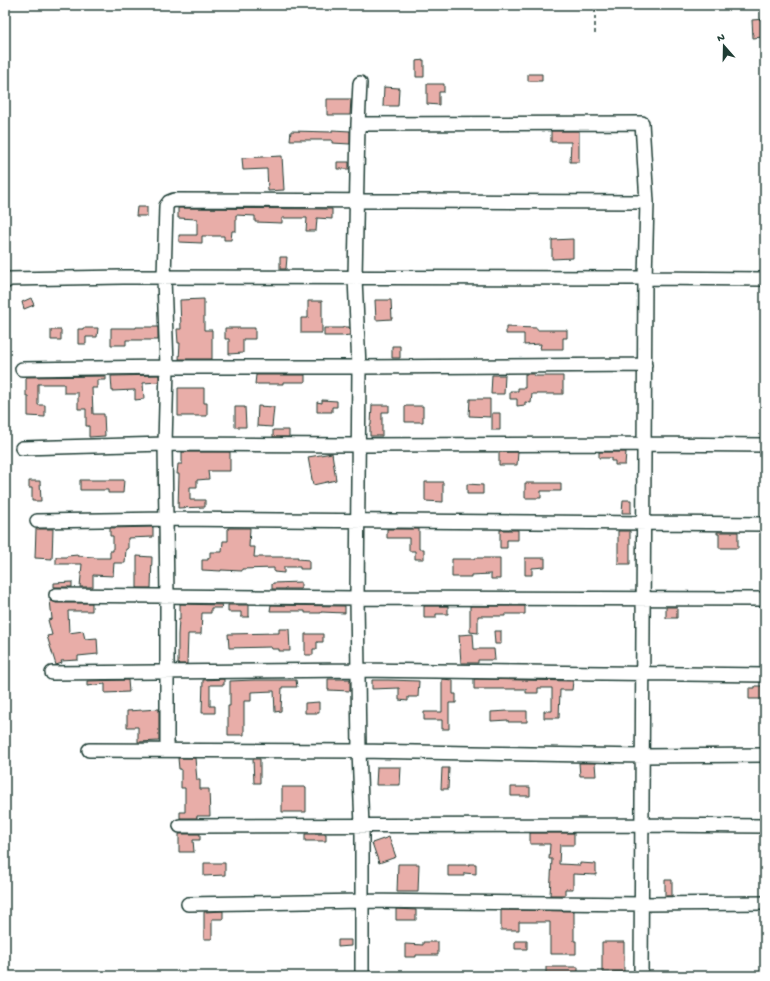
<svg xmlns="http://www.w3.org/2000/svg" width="770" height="981" font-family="'Gochi Hand',sans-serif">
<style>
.building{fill:#e8ada8;stroke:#1f3d34}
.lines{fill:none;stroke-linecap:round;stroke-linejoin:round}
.minor-casing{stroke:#1f3d34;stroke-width:16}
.path{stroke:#1f3d34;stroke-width:1.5;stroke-dasharray:4 3;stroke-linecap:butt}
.minor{stroke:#fff;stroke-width:13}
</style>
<rect width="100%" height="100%" fill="#fff"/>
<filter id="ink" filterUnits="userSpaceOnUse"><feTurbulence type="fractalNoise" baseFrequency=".025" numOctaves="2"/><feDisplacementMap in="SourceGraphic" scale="8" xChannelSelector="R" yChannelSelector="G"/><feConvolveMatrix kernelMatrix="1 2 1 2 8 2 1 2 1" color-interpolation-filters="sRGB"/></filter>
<g filter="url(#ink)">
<path class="building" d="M765 19V31H762L763 37 753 38 752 20Z
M424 60V77H416V61Z
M528 74H542V81H528Z
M427 84H444V92H439V105L427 104Z
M384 87 399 88 398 106H383Z
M327 99H351L350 115H327Z
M332 130 350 131V144L332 143V140H290L291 131 332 132Z
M551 131H579V162H570L571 142H551Z
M282 156 284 190 268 191 267 169 243 170 242 158Z
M337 162H349V169H337Z
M137 207H147V216H136Z
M178 208 332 209V219L317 218 316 231H306L307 218H282V223L255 222V216L236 215V231H232L231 240H224V236H202V243L179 242V235H197V219L178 218Z
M573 239V258L552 259V240Z
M280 257H287L286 269H280Z
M31 298 34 305 24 309 22 302Z
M204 299V330H212V359H179L180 343H178L177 329H181L180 300Z
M375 300H391L392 319 376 320Z
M308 301H322V333H301V318H308Z
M136 327H158V340H126V345H111V328H136Z
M343 327H349L350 335 342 336H324V328H343Z
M506 327 537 328V330H567V338H563V349H540L541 344 524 345V334H506Z
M83 328H98L97 337H86V344H78V329H83Z
M225 328H255V339H243V353L229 354V339H225Z
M51 330H61V340H51Z
M392 346H400V358H392Z
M525 374H534V376H563V394H532L531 403 525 402V405L517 406V399H510V391H518V388H525Z
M159 375V382L143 383 144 399 135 400V390L112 391 111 376Z
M256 375H305V382H283V384H255Z
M492 375H505L504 394H491Z
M106 376V380H97V388H92L93 414H104L105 436 89 437V426H86V409H78V393H64V384H38V405H45V417L28 416V396H26V377Z
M178 388H204V403H207V416H178Z
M470 399H490V417L469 416Z
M322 400 337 401V407H332V412H317V402L322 403Z
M372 405H389V412H382V436H370V425H371Z
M258 406 274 407 272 427 257 426Z
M405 406H423V422H405Z
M235 407H245L246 427H235Z
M492 413H500V430H492Z
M273 430H289V437H273Z
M182 452H230V471H208L209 479 197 480V487H190V500H205V507L178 508 179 474H177L178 464H182Z
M499 452H518L517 465H499Z
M599 452H626L625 465H615V461H611V458H599Z
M332 453 336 480 313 485 308 457Z
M80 480H124L123 493H108V490H80Z
M29 481H40L41 501H32V488H29Z
M425 482H443V502L425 501Z
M525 483H561V491H541V498H525Z
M467 484 483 485V494H467Z
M623 500H631V513H622Z
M153 527V537L128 538V549H126L125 563H114L113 576 93 575V587H80L82 564H56V557H67V556L78 555V556L94 557V558H110V551H113V536H110V528Z
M228 528H250L249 547H255L254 557H298V559L309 560V569H300V567H284V573L274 572V568L242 569V571L221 570V571L202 570V560H208V558H210V552H222L223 541H228Z
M36 529H53L52 559 35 558Z
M387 529H419V549H424V559H415V551H409V538H387Z
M500 530H518V540H507V548H500Z
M618 531H630V564H618Z
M717 532H738V548H719V534H717Z
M137 556 152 557 151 588H137Z
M474 558H500V579H491V574L471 575V577H452V559H474Z
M525 558H545V567L532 568V575H525Z
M72 582V587H54V583Z
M301 582V589H272V584H273V583Z
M50 600 56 603H92V611H68L69 633 83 631 85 639 97 638 98 654 78 656V660L61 661 62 663 56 665 47 636 52 635 48 620 52 619Z
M180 604 222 605 221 608H211V613H202L201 634H188L187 664H178V635L179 619H180Z
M228 605H249V617H241V612H228Z
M271 605 345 606V613L321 612V613H305V611H270Z
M424 606H448V614H436V618H424Z
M470 606H525V614H505V616H478V633L470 632Z
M666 607H677V618H666Z
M279 629H289L290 651H279V649H272L271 647 229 648 228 634 279 633Z
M494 631H501V644H495Z
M305 634H323V642H317V649H313V655H305Z
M473 634 474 649H494L495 660H478V663H461L459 635Z
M224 679V685H210V706H215V713H202L203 680Z
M328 679H350V691L328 690Z
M442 679 453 680V694H456V703H449V729H442V720H424V712H442Z
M474 679 573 681 572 690H560L559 718H544V711H552V688H538V693H526V689H474Z
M128 680 129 692 105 693V684L87 686V681Z
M254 680H296L297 687H282L281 711 275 712 274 691 251 692V701H244V735H228V706H230V681Z
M372 680H389L419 681 418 697H408V701L399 700V688L372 689Z
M755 686H765V699H749V688H755Z
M319 702V713H305V703Z
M159 709V741L138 742V727H127V711Z
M508 711H527V722H508V720L491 721V712Z
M178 758H195L197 780H200V789H209L210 816H197V818H180V812H185V788H181V769H179Z
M253 759H260V783H254Z
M579 763H595L596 776H580Z
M377 767H401L400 785H376Z
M442 768H449L448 789H441Z
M282 787H306V812H282Z
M511 787H530V796H511Z
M530 833H574V845H560L559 864 580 865V863L596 864V875L573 874V889H565V895H550L552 859H549L550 844H530Z
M179 834H200V840H193L194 852H179Z
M305 834H326V841H305Z
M389 837 396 857 379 863 372 843Z
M204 863H225V875L204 876Z
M398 864H419L418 892H397Z
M469 864H476V874L464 873V876H448V865H469Z
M665 880H672V896H665Z
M396 909 416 910V920H396Z
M501 910 574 911V941H576V954H550V922H519V930H501Z
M223 911V919H212V939H204V912Z
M338 940H351V946L338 947Z
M515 941H527V949H515Z
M423 942H438V955H416V957H405V944L423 945Z
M602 942H624V972H602Z
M546 967H578V974H546Z"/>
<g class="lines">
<g class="minor-casing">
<path id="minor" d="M360 83 358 124 355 278 359 367 357 598 359 751 362 826V976
M358 124 642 123 647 202 645 278 641 976
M5 282 9 279 123 277 645 278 765 279
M22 369 167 367H359L645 365
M22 448 165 444 357 445 644 444 765 445
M37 521 166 519 765 524
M56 595 357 598 765 599
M52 673 358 670 765 675
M89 750 359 751 643 756 765 755
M167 750V597L165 444 167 367 164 278 166 206 169 202 174 200 647 202
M180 826 642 825 765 826
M188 904 362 901 642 904 765 903"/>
</g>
<path class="path" d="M595 34V5"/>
<use href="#minor" class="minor"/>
</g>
</g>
<rect width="770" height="981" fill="none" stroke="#fff" stroke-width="20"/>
<rect x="10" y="10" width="750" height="961" fill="none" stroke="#1f3d34" stroke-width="1.5" filter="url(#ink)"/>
<g transform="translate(724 46) rotate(340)" stroke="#ffffff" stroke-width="3" paint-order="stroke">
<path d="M0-3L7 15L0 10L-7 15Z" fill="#1f3d34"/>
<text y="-6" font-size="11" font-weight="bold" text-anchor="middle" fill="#1f3d34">N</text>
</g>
</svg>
